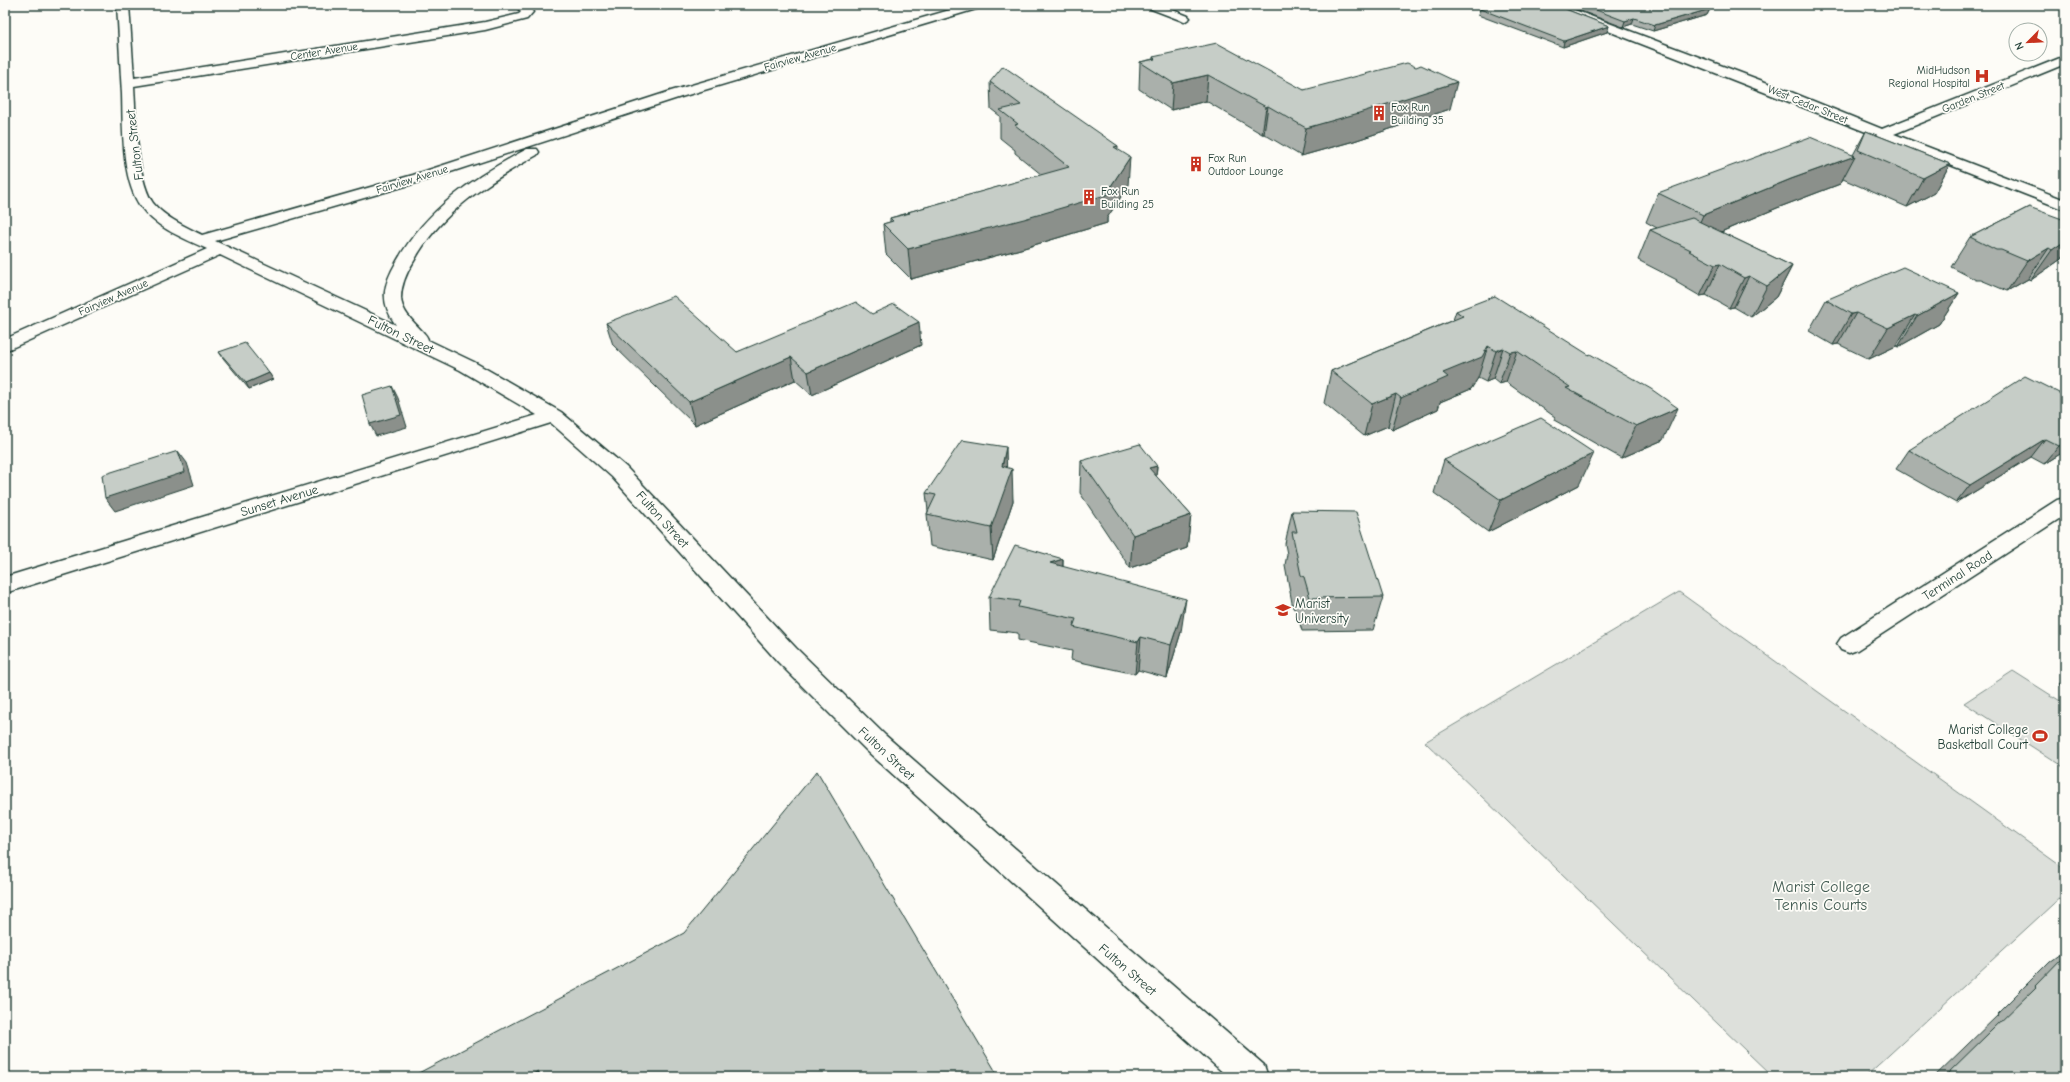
<svg xmlns="http://www.w3.org/2000/svg" width="2070" height="1082" font-family="'Comic Neue',sans-serif">
<style>
.green{fill:#dde0db;stroke:#7e8e88}
.lines{fill:none;stroke-linecap:round;stroke-linejoin:round}
.street-casing{stroke:#1f3d34;stroke-width:3}
.street{fill:#fdfcf7;fill-rule:evenodd}
.wall{fill:#aab0ab;stroke:#1f3d34}
.shaded-wall{fill:#8b908b;stroke:#1f3d34}
.building{fill:#c6cdc7;stroke:#1f3d34}
.labels{text-anchor:middle;stroke-width:3.5;stroke-linejoin:round;paint-order:stroke}
.far-street-label{font-size:11px;fill:#1f3d34;stroke:#fdfcf7}
.far-poi-label{font-size:11px;fill:#1f3d34;stroke:#fdfcf7;text-anchor:start}
.street-label{font-size:13px;fill:#1f3d34;stroke:#fdfcf7}
.poi-label{font-size:13px;fill:#1f3d34;stroke:#fdfcf7;text-anchor:start}
.near-park-label{font-size:16px;fill:#455e55;stroke:#fdfcf7}
</style>
<rect width="100%" height="100%" fill="#fdfcf7"/>
<filter id="ink" filterUnits="userSpaceOnUse"><feTurbulence type="fractalNoise" baseFrequency=".025" numOctaves="2"/><feDisplacementMap in="SourceGraphic" scale="8" xChannelSelector="R" yChannelSelector="G"/><feConvolveMatrix kernelMatrix="1 2 1 2 8 2 1 2 1" color-interpolation-filters="sRGB"/></filter>
<g filter="url(#ink)">
<path class="green" d="M1679 592 2065 869V893L1865 1077H1773L1425 742Z
M2013 671 2065 704V768L1964 703Z"/>
<g class="lines">
<g class="street-casing">
<path id="street" d="M117 5H129L134 78 485 22 519 14 521 12 515 5H527L533 12 527 19 485 30 134 86C136 117 136 178 153 203 164 217 186 227 202 235L413 175 671 91 967 5H985L983 7 681 97 423 181 215 241 396 325C379 301 383 285 397 261 427 208 475 177 527 149H537L539 152 537 155C489 182 441 211 414 261 407 272 401 285 401 298 402 318 428 332 428 340L474 362 561 412 626 467 796 648 885 735 1264 1065 1268 1077H1228L867 751 778 662 612 477 551 423 5 593V577L537 415 460 370 220 255 5 351V339L207 249C185 239 156 228 141 207 121 180 123 126 122 94 120 64 119 35 117 5Z
M1144 5H1160L1188 16 1190 18 1184 22 1180 20 1146 7Z
M1545 5H1561L1781 88 1882 129 2065 56V64L1894 134 2065 200V210L1547 7Z
M2065 498V515L1857 650 1849 653 1841 650 1837 644 1841 638 2057 500Z"/>
</g>
<use href="#street" class="street"/>
</g>
<path class="wall" d="M1470 5H1555L1609 26 1607 32 1563 47 1478 15 1480 9Z
M1565 5H1699L1710 9 1707 15 1653 31 1632 24 1623 27Z
M1153 57 1304 90 1450 109 1354 141 1301 156 1264 134H1262L1206 101 1171 110 1139 89 1140 62 1153 59Z
M990 82 1118 146V149L1128 186 1107 218V223L1024 248 911 279 886 254 883 224 890 222V218L908 213V212L1042 175 1015 153V150L1000 138V116L991 109Z
M1866 131 1950 164 1934 193 1907 207 1843 179 1840 184 1777 208 1721 232 1792 266 1776 297 1751 317 1734 307 1729 308 1706 295 1700 296 1676 282 1677 280 1638 260 1650 230 1657 228 1646 222 1658 193 1853 155Z
M2029 207 2064 257 2031 280 2028 279 2007 291 1981 280H1976L1951 267 1970 237Z
M1959 293 1939 324 1898 347 1896 346 1869 359 1838 344 1833 345 1809 331 1826 300Z
M1456 311 1663 440 1621 458 1554 420 1555 417 1506 382 1499 384 1493 379 1486 382 1478 378 1471 389 1440 402 1438 409 1392 430 1388 426 1364 436 1324 403 1331 371 1453 320Z
M872 314 921 345 812 395 795 380 695 425 613 345 606 323 737 352Z
M219 352 269 373 273 379 249 389 223 358Z
M2065 396V451L2044 464 2031 457 1956 503 1896 469 1909 450Z
M1444 460 1579 485 1488 532 1434 493Z
M1081 461 1157 466 1156 476 1191 515 1187 548 1130 568 1080 493Z
M1007 467 1013 501 993 560 930 546 927 514 928 511 926 493Z
M1292 511 1383 597 1373 630 1302 631 1296 610 1293 608 1285 565 1287 554 1285 544Z
M1063 559V567L1181 632 1167 678 1138 670 1135 674 1071 660 1072 651 1018 640V633L990 630 989 597Z
M2065 678V688L2059 684Z
M2065 950V1077H1934L1998 1015 1997 1014 2050 961Z"/>
<path class="shaded-wall" d="M439 5H461L440 9Z
M1710 9 1707 15 1653 31 1655 25Z
M1634 18 1632 24 1623 27 1625 21Z
M1609 26 1607 32 1563 47 1564 41Z
M1208 75 1206 101 1171 110 1173 83Z
M1457 82 1450 109 1354 141 1301 156 1306 128Z
M1268 106 1264 134H1262L1266 107Z
M1855 156 1840 184 1777 208 1690 245 1703 215 1791 179Z
M1130 157 1128 186 1107 218V223L1024 248 911 279 908 249 1107 192Z
M1950 164 1934 193 1907 207 1923 178Z
M2065 241V256L2064 257 2031 280 2052 250Z
M2049 248 2028 279 2007 291 2027 261Z
M1720 264 1706 295 1700 296 1715 265Z
M1792 266 1776 297 1751 317 1767 286Z
M1749 276 1734 307 1729 308 1744 278Z
M1959 293 1939 324 1898 347 1917 316Z
M1856 313 1838 344 1833 345 1851 314Z
M1915 315 1896 346 1869 359 1888 328Z
M919 322 921 345 812 395 808 372Z
M1488 346 1478 378 1471 389 1440 402 1438 409 1392 430 1401 398Z
M1503 348 1493 379 1486 382 1496 351Z
M1517 351 1506 382 1499 384 1510 352Z
M791 357 795 380 695 425 689 402Z
M269 373 273 379 249 389 246 383Z
M392 386 398 398 407 427 376 436 370 424Z
M1396 394 1388 426 1364 436 1372 404Z
M1678 408 1663 440 1621 458 1636 426Z
M2045 439 2031 457 1956 503 1970 485Z
M2065 442V451L2044 464 2059 446Z
M1006 447 1007 480 1012 469 1013 501 993 560 991 528Z
M178 451 187 463 194 485 115 511 105 498Z
M1594 453 1579 485 1488 532 1501 500Z
M1157 466 1154 498 1149 468Z
M1191 515 1187 548 1130 568 1133 535Z
M1063 559 1062 592 1050 563Z
M1186 599 1181 632 1167 678 1171 645Z
M1141 637 1138 670 1135 674 1138 642Z
M538 1071 543 1077H528Z"/>
<path class="building" d="M1486 5H1555L1609 26 1564 41 1480 9 1489 6Z
M1583 5H1699L1710 9 1655 25 1634 18 1625 21Z
M1217 43 1304 90 1407 63 1416 67 1421 65 1457 82 1359 113 1306 128 1268 106 1266 107 1208 75 1173 83 1140 62 1155 59 1153 57Z
M1003 66 1118 146 1114 147 1130 157 1107 192 1109 194 1024 219 908 249 883 224 893 221 890 218 910 213 908 212 1069 167 1015 125 1018 124 1000 110 1021 105 990 82Z
M1866 131 1950 164 1923 178 1858 150Z
M1810 137 1855 156 1791 179 1703 215 1658 193Z
M2029 207 2065 220V241L2052 250 2049 248 2027 261 2001 250H1996L1970 237Z
M1692 218 1792 266 1767 286 1749 276 1744 278 1720 264 1715 265 1689 251 1691 250 1650 230Z
M1903 267 1959 293 1917 316 1915 315 1888 328 1856 313 1851 314 1826 300Z
M674 296 737 352 856 302 872 314 894 304 919 322 808 372 791 357 689 402 606 323Z
M1495 296 1589 355 1590 354 1651 389 1678 408 1636 426 1566 388 1570 387 1517 351 1510 352 1503 348 1496 351 1488 346 1482 357 1443 373 1448 377 1401 398 1396 394 1372 404 1331 371 1463 316 1456 311Z
M245 343 269 373 246 383 219 352Z
M2025 376 2065 396V442L2059 446 2045 439 1970 485 1909 450Z
M392 386 401 415 370 424 362 395Z
M1541 418 1594 453 1501 500 1444 460Z
M962 440 1006 447 1002 466 1012 469 991 528 927 514 936 495 926 493Z
M1140 444 1157 466 1149 468 1191 515 1133 535 1081 461Z
M178 451 185 472 105 498 102 475Z
M1292 511 1356 512 1383 597 1310 598 1304 577 1301 575 1292 532H1297Z
M1015 545 1063 559 1050 563 1186 599 1171 645 1141 637 1138 642 1073 627 1076 619 1018 607 1020 601 989 597Z
M817 771 999 1077H540L538 1071 528 1077H411L684 933Z
M2065 955V1077H1944L2036 987 2035 986Z"/>
</g>
<defs>
<g id="hospital-bare" transform="scale(1.2)"><path d="M-5-5h3v3.5h4V-5h3V5h-3V1.5h-4V5h-3Z" fill="#c8321e" stroke="#fdfcf7" stroke-width="2.5" paint-order="stroke"/></g>
<g id="building-bare" transform="scale(1.2)"><path d="M-4-6H4V6H1V3H-1V6H-4ZM-2.5-4.3h1.7v1.8h-1.7ZM.8-4.3h1.7v1.8H.8ZM-2.5-1h1.7V.8h-1.7ZM.8-1h1.7V.8H.8Z" fill="#c8321e" stroke="#fdfcf7" stroke-width="2.5" paint-order="stroke"/></g>
<g id="university-bare" transform="scale(1.2)"><path d="M0-5L7-2L0 1L-7-2ZM-4 1L0 2.5L4 1V4Q0 6-4 4Z" fill="#c8321e" stroke="#fdfcf7" stroke-width="2.5" paint-order="stroke"/></g>
<g id="stadium-bare" transform="scale(1.2)"><path d="M0-5a6.5 5 0 1 0 0 10a6.5 5 0 1 0 0-10ZM-3.5-1.8h7v3.6h-7Z" fill="#c8321e" stroke="#fdfcf7" stroke-width="2.5" paint-order="stroke"/></g>
</defs>
<g fill-rule="evenodd">
<use href="#hospital-bare" x="1982" y="76"/>
<use href="#building-bare" x="1379" y="113"/>
<use href="#building-bare" x="1196" y="164"/>
<use href="#building-bare" x="1089" y="197"/>
<use href="#university-bare" x="1283" y="610"/>
<use href="#stadium-bare" x="2040" y="736"/>
</g>
<g class="labels">
<g class="far-street-label">
<text transform="translate(324 51) rotate(-9)" y="4">Center Avenue</text>
<text transform="translate(800 57) rotate(-16)" y="4">Fairview Avenue</text>
<text transform="translate(1973 97) rotate(-22)" y="4">Garden Street</text>
<text transform="translate(1808 104) rotate(22)" y="4">West Cedar Street</text>
<text transform="translate(412 179) rotate(-17)" y="4">Fairview Avenue</text>
<text transform="translate(113 297) rotate(-24)" y="4">Fairview Avenue</text>
</g>
<g class="far-poi-label">
<text x="1970" y="74" text-anchor="end">MidHudson<tspan x="1970" dy="13">Regional Hospital</tspan></text>
<text x="1391" y="111">Fox Run<tspan x="1391" dy="13">Building 35</tspan></text>
<text x="1208" y="162">Fox Run<tspan x="1208" dy="13">Outdoor Lounge</tspan></text>
<text x="1101" y="195">Fox Run<tspan x="1101" dy="13">Building 25</tspan></text>
</g>
<g class="street-label">
<text transform="translate(134 145) rotate(-97)" y="5">Fulton Street</text>
<text transform="translate(401 334) rotate(26)" y="5">Fulton Street</text>
<text transform="translate(279 500) rotate(-17)" y="5">Sunset Avenue</text>
<text transform="translate(663 519) rotate(48)" y="5">Fulton Street</text>
<text transform="translate(1957 575) rotate(-33)" y="5">Terminal Road</text>
<text transform="translate(887 753) rotate(43)" y="5">Fulton Street</text>
<text transform="translate(1128 969) rotate(41)" y="5">Fulton Street</text>
</g>
<g class="poi-label">
<text x="1295" y="608">Marist<tspan x="1295" dy="15">University</tspan></text>
<text x="2028" y="734" text-anchor="end">Marist College<tspan x="2028" dy="15">Basketball Court</tspan></text>
</g>
<g class="near-park-label">
<text x="1821" y="892">Marist College<tspan x="1821" dy="18">Tennis Courts</tspan></text>
</g>
</g>
<rect width="2070" height="1082" fill="none" stroke="#fdfcf7" stroke-width="20"/>
<rect x="10" y="10" width="2050" height="1062" fill="none" stroke="#1f3d34" stroke-width="1.5" filter="url(#ink)"/>
<g transform="translate(2028 42) rotate(246)"><circle r="19" fill="#fdfcf7" stroke="#a4b0a9"/>
<path d="M0-3L7 15L0 10L-7 15Z" fill="#c8321e"/>
<text y="-6" font-size="11" font-weight="bold" text-anchor="middle" fill="#1f3d34">N</text>
</g>
</svg>
